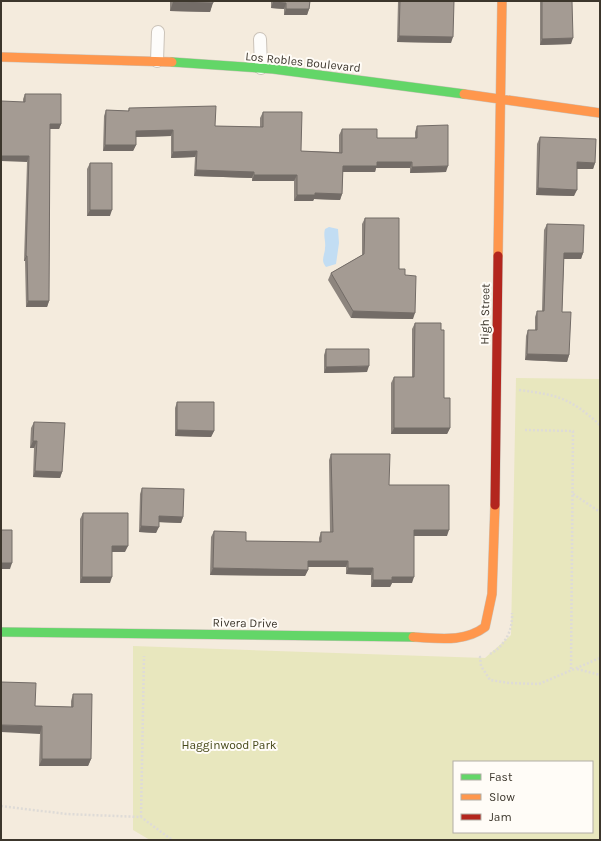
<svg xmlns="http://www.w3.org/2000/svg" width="601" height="841" font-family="Karla,sans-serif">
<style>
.green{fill:#e8e7be;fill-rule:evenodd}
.water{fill:#c2ddf3}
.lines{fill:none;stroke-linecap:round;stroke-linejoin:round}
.lane-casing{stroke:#cbc3b9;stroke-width:14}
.fast-casing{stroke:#cbc3b9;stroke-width:10}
.slow-casing{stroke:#cbc3b9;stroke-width:10}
.jam-casing{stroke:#cbc3b9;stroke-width:10}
.path{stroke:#dedbd7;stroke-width:2.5;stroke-dasharray:2 2;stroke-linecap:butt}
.lane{stroke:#fdfcfa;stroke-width:12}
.fast{stroke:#63d668;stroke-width:9}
.slow{stroke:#ff974d;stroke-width:9}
.jam{stroke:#b3261e;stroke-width:9}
.wall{fill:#8d857e}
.shaded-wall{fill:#736c67}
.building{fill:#a49b93;stroke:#736c67}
.labels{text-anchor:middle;stroke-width:4;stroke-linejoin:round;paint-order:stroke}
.street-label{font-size:12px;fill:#3c362c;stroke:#fffcf7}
.park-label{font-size:12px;fill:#47491a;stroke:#fffcf7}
</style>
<rect width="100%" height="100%" fill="#f4ebdd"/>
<path class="green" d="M516 378 600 379V840H150L133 830V646L485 658 511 635ZM454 762H592V832H454Z"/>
<path class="water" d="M329 227 338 229 339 243 336 264 326 267C320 260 325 255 325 248 326 241 323 236 325 229Z"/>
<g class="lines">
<g class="lane-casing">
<path id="lane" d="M260 39 261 68
M157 61 158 32"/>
</g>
<g class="fast-casing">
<path id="fast" d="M172 62 273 69 464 94
M1 632 413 637"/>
</g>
<g class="slow-casing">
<path id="slow" d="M1 57 172 62
M464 94 600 113
M498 256 502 1
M413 637C437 638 464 643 485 627L492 594 495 505"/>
</g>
<g class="jam-casing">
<path id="jam" d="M495 505 498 256"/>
</g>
<path class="path" d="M519 390C558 395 570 398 600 425
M525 430 573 431 571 671
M573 494 600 512
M490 654C505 646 513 630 512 613
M481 657H480L481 666 490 680 509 683 539 684 600 658
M577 669 600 675
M1 806 66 814 141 817 172 840
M141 817 144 656"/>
<use href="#lane" class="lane"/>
<use href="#fast" class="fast"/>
<use href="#slow" class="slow"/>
<use href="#jam" class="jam"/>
</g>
<path class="wall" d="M170 1H213L210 12 170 11Z
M271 1H310L309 9 307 15H284V9L271 8Z
M398 1H454L451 43 397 42Z
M540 1H572L571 44 540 45Z
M25 94 61 124 59 129H50L49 301 47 307H26L25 261H24L27 162 23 101V99Z
M129 108 215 126 260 127V118L263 112 301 151 339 152V135L342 129 377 138H415V132L417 126 446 172 410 173V168H376L375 172H343L342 194 340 200 314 199 313 201H294V181H252V178L194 176 195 157 171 158V136L136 137V145L133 151H103L104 116 106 110 128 111Z
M540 137 595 163 593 169H577L574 196 536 195 537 144Z
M90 163 110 216H87V169Z
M365 218 399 269 405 275 413 319 351 318 328 280 331 273 362 255V224Z
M547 224 583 253 581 259H564L562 312 569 355 567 362 525 360 526 336 528 330H535V317L537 311H542L544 230Z
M415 323 444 398 450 428 447 434H391V383L394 377H412V329Z
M326 349 367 372 324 373V355Z
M177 402 214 431 211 437 175 436V408Z
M34 422 62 472 60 478 33 477 34 448H30L31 428Z
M331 454 389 485 447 536H414L412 583H392L390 587H371V575L346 574V567H308V570L305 576 210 575 211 537 214 531 246 541 319 542V538L321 532H330L329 460Z
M142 488 183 517 181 523 159 522 156 533 139 532 140 494Z
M83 513 125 552H112L110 583H80V519Z
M73 694 91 759 88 766H39L40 734 35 706 71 707V701Z"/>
<path class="shaded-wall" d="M8 1H31L30 2H7Z
M173 2 213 3 210 12 170 11Z
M273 2 286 3 284 9 271 8Z
M286 9H309L307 15H284Z
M399 36 453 37 451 43 397 42Z
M573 38 571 44 540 45 542 39Z
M50 124H61L59 129H48Z
M173 130 171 136 134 137 136 131Z
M105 145H136L133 151H103Z
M197 151 195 157 171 158 173 152Z
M1 156H29L27 162 1 161Z
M377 162H412L410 168H376L375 172H341L343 166Z
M577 162 595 163 593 169H575Z
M448 166 446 172 410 173 412 167Z
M196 170 254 172 252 178 194 176Z
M254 175H297L294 181H252Z
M538 188 577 190 574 196 536 195Z
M315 193 342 194 340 200 314 199 313 201H294L297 195Z
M90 210H112L110 216H87Z
M564 253H583L581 259H562Z
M26 256H27L25 261H24Z
M28 301H49L47 307H26Z
M353 311 415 313 413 319 351 318Z
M527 354 569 355 567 362 525 360Z
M369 366 367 372 324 373 326 367Z
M394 428H450L447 434H391Z
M177 430 214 431 211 437 175 436Z
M33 441H37L34 448H30Z
M35 471 62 472 60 478 33 477Z
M159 516 183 517 181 523 156 522Z
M141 526 159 527 156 533 139 532Z
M414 530H449L447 536H412Z
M112 546H128L125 552H110Z
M308 561H348L346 567H306Z
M1 563H12L10 569H1Z
M213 568 308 570 305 576 210 575Z
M348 568H373L371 575 346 574Z
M82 577H112L110 583H80Z
M392 577H414L412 583H392L390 587H371L373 580Z
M1 725 42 726 40 734 1 732Z
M42 759H91L88 766H39Z"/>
<path class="building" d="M173 1H213V3L173 2Z
M273 1H310L309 9H286V3L273 2Z
M400 1H454L453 37 399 36Z
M542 1H572L573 38 542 39Z
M25 94H61V124H50L49 301H28L27 256H26L29 156H1V101L25 102Z
M216 106 215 126 263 127V112H302L301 151 342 153V129H377V138H417V126L448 125V166L412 167V162H377V166H343L342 194 315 193V195H297V175H254V172L196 170 197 151 173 152V130L136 131V145H105L106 110 129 111V108Z
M540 137 596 139 595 163 577 162V190L538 188Z
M90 163H112V210H90Z
M365 218H399V269H405V275L416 276 415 313 353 311 331 273 364 254Z
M547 224 584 225 583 253H564L562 312H571L569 355 527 354 528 330H537V311H544Z
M415 323H441V330H444V398H450V428H394V377H414Z
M326 349H369V366L326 367Z
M177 402H214V431L177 430Z
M34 422 65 423 62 472 35 471 37 441H33Z
M331 454H390L389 485H449V530H414V577H392V580H373V568H348V561H308V570L213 568 214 531 246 532V541L321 542V532H333Z
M142 488 184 489 183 517 159 516V527L141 526Z
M83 513H128V546H112V577H82Z
M1 530H12V563H1Z
M1 682 36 683 35 706 73 707V694H92L91 759H42V726L1 725Z"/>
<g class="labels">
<g class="street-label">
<text transform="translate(303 62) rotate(6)" y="4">Los Robles Boulevard</text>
<text transform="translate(485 314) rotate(-89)" y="4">High Street</text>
<text transform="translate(245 623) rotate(1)" y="4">Rivera Drive</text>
</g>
<g class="park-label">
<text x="229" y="749">Hagginwood Park</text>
</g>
</g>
<rect width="601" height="841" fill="none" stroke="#3c362c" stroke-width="4"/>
<rect x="453" y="761" width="140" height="72" fill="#fffcf7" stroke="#b1ada6"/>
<rect x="461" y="774" width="20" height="6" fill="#63d668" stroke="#b1ada6"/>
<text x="489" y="781" font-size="12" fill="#3c362c">Fast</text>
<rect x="461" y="794" width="20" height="6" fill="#ff974d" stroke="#b1ada6"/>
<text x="489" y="801" font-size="12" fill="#3c362c">Slow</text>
<rect x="461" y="814" width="20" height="6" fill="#b3261e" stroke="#b1ada6"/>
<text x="489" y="821" font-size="12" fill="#3c362c">Jam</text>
</svg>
